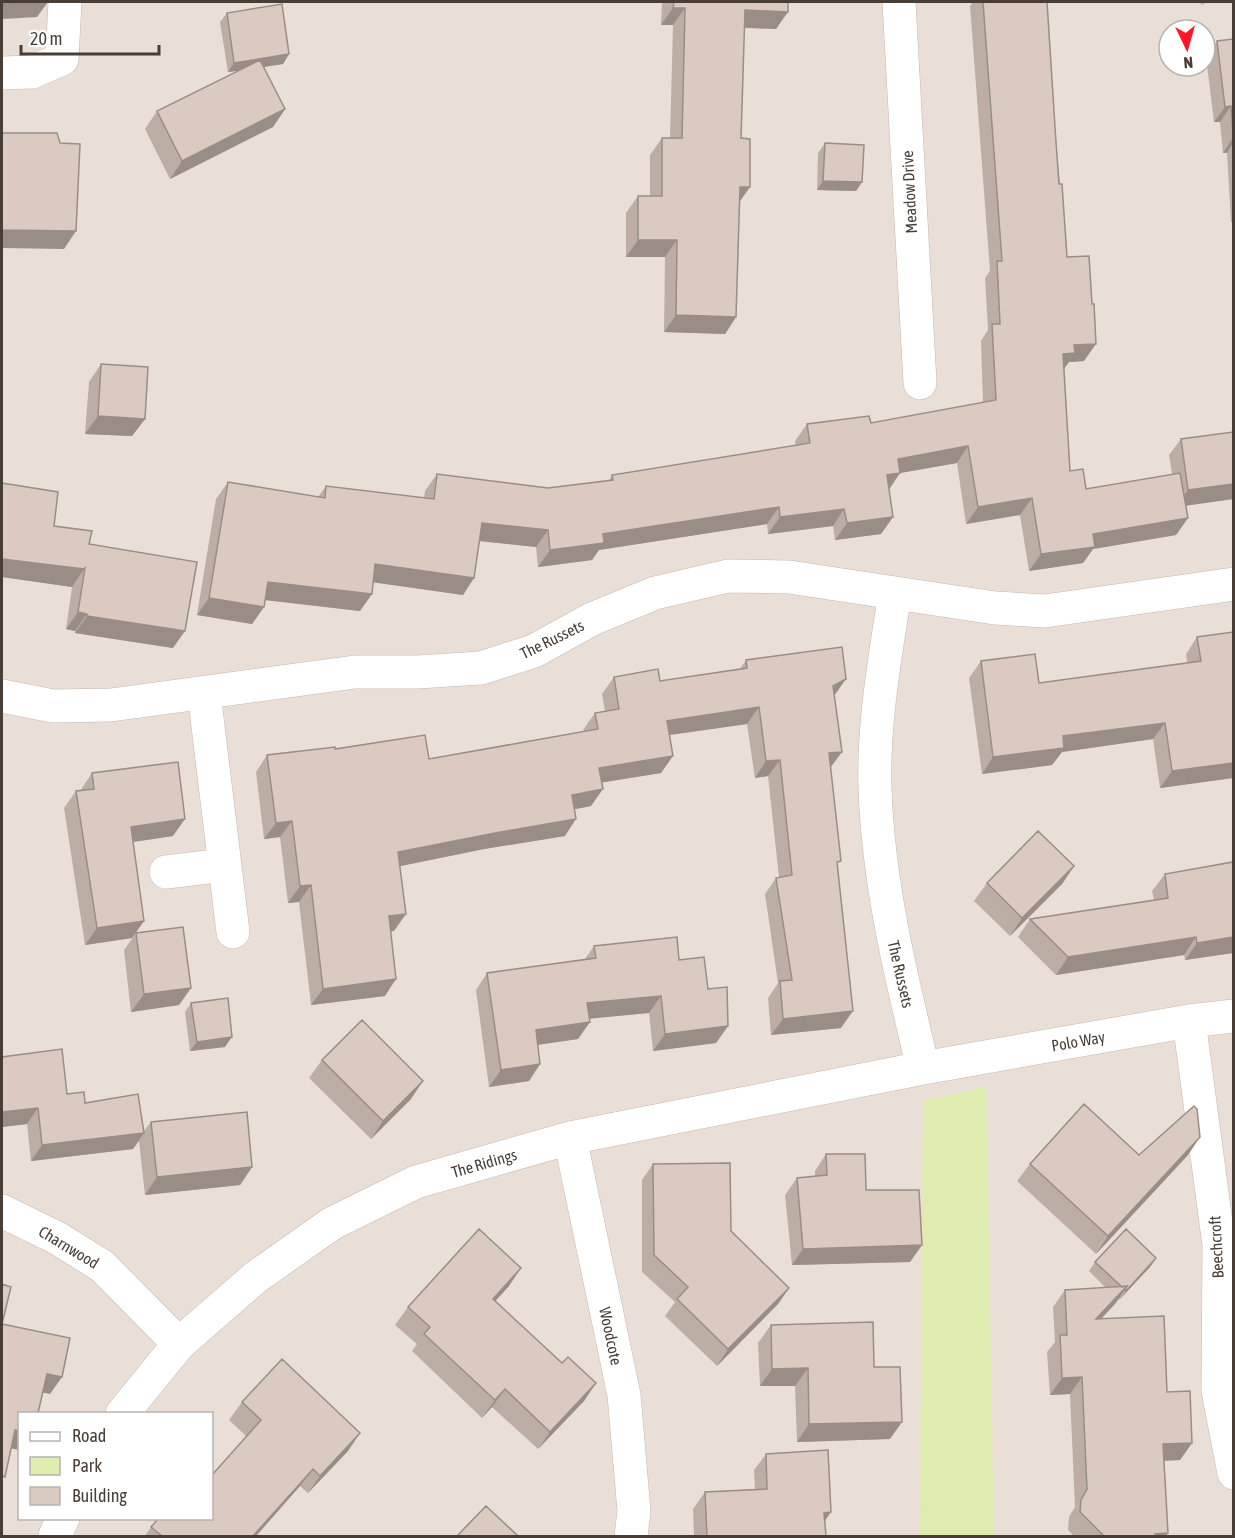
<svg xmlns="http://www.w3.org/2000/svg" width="1235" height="1538" font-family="'Asap Condensed',sans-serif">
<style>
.residential{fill:#eadfd6;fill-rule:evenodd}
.green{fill:#deecaf}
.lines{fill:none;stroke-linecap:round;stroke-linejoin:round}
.minor-casing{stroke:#c5b7ad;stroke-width:34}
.minor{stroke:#fff;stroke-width:33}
.wall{fill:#bcaea5}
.shaded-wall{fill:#998d86}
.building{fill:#dbcac0;stroke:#998d86;stroke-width:1.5}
.labels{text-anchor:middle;stroke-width:4.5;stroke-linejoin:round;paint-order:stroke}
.street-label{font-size:16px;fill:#493e36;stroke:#fff}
</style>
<rect width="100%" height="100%" fill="#f5eee8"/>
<path class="residential" d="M2 2H1233V1536H2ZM1169 30H1205V66H1169ZM20 1414H212V1518H20Z"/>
<path class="green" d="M986 1087 994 1536H920L923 1101Z"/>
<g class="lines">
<g class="minor-casing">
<path id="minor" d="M899 2 920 383
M2 73 32 72 62 59 65 2
M895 593C885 658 873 723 875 788 878 883 901 976 923 1068
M204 693 233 932
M2 696 53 706 111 705 355 672H417L481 668 534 651 592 619 655 593 728 576 789 577 995 608 1045 611 1234 584
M166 872 224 865
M1189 1021 1219 1245 1218 1391 1234 1473
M570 1138 624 1395 634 1511 631 1536
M2 1211 57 1238 102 1266 179 1344
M122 1414 179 1344 256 1277 331 1224 416 1182 570 1138 923 1068 1189 1021 1234 1016
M55 1536 63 1518"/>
</g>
<use href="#minor" class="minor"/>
</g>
<path class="wall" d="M662 2H788L776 29 744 28 736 317 725 334 664 332 665 257H626V213L638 196H650V155L662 138H670L673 25H661Z
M973 2H983L1056 142 1067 257 1084 361 1069 362 1064 369 1070 471 1086 489 1172 474 1169 455 1181 439 1233 499 1185 506 1188 518 1176 535 1093 549 1083 563 1029 571 1020 515 966 524 957 463 900 473 889 490 893 517 881 534 835 540 833 526 768 534 767 524 599 550 592 560 538 567 536 547 479 541 474 578 463 595 373 582 360 611 265 600 264 607 252 624 197 615 216 499 228 482 318 497 326 486 424 498 425 491 437 474 548 488 609 481 612 475 796 446 795 441 807 424 871 423 983 403 981 341 988 330 985 278 990 271 970 6Z
M1199 2H1207L1202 5Z
M227 13 289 54 283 64 264 67 285 109 273 127 170 179 145 129 157 111 238 71 228 72 220 22Z
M1233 39V222H1231L1227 153H1223L1220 122H1214L1206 57 1217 41Z
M825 143 862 182 856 191 817 190 818 153Z
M101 364 145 419 132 436 85 434 89 382Z
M2 483 54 526 89 544 173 648 75 633V631L66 629 72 587 2 577Z
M1197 637 1233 778 1160 788 1153 739 1062 752 1052 765 982 774 969 678 981 661 1039 683 1187 663 1186 654Z
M746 660 834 696 830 768 837 866 841 1028 771 1035 768 998 778 983 765 894 776 878 779 877 768 776 755 778 747 724 669 735 661 773 601 782 591 806 575 809 565 836 484 849 400 866 394 931H391L385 996 311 1005 299 902 288 903 280 837 264 839 256 772 267 755 335 749 429 759 584 731 583 730 595 713 605 711 602 694 614 677 660 681 740 669Z
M92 773 173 836 133 842 144 921 132 938 85 945 64 808 76 791H80Z
M1233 862V953L1185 960 1184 955 1056 975 1018 937 1030 919 1154 900 1152 891 1165 874Z
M1074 866 1062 884 1010 936 974 901 987 883Z
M136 933 191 988 179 1005 131 1012 124 950Z
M594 946 679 960 708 989 728 1026 716 1043 653 1051 649 1013 590 1018 578 1039 538 1044 540 1064 529 1081 489 1087 476 990 487 973 585 959Z
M191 1003 225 1047 190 1051 185 1012Z
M2 1057 67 1094 144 1131 151 1122 252 1167 240 1185 145 1195 139 1141 133 1149 31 1161 27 1124 2 1127Z
M322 1060 411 1099 371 1139 309 1078Z
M826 1154 866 1190 922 1245 910 1262 792 1265 785 1195 797 1178 815 1176V1171Z
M1139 1155H1188L1096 1254 1017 1181 1030 1164Z
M653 1164 731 1231 789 1288 778 1304 717 1366 665 1316 675 1302 642 1272V1180Z
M1156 1258 1150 1267 1119 1300V1299L1101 1319 1167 1392 1192 1443 1180 1460 1164 1461 1168 1533 1166 1536H1074L1068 1530 1069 1517 1075 1507 1070 1394 1050 1395 1047 1352 1055 1342 1053 1307 1065 1290 1106 1288 1089 1271 1095 1262Z
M509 1286 495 1301 562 1363 596 1383 584 1401 538 1449 492 1407 482 1418 412 1351 417 1344 395 1325 408 1307Z
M771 1325 874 1367 890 1439 797 1442 795 1386H760L758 1343Z
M242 1402 348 1451 308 1493 300 1486 256 1536H145L151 1527 212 1518 246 1436 229 1420Z
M766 1454 831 1512 824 1522 826 1536H694L693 1509 705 1492 755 1489 754 1470Z"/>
<path class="shaded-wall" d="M25 2H48L37 17 2 19V3Z
M673 8H685L673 25H661Z
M745 10 788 12 776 29 733 27Z
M289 54 283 64 228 72 234 63Z
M1231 106 1220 122H1214L1225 107Z
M285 109 273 127 170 179 182 161Z
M1233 138V143L1227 153H1223Z
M823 181 862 182 856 191 817 190Z
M740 187H750L738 204Z
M2 230 76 231 64 249 2 248Z
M638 240H677L665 257H626Z
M676 315 736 317 725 334 664 332Z
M1096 344 1084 361 1069 362 1063 370V354L1074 345Z
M98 416 145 419 132 436 85 434Z
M968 446 957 463 900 473 888 490 875 492 898 459Z
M1233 484V499L1176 507 1188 490Z
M1032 498 1020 515 966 524 978 507Z
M779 507 767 524 599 550 592 560 538 567 550 550 603 534Z
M844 509 833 526 768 534 780 517Z
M893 517 881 534 835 540 847 523Z
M1188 518 1176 535 1093 549 1083 563 1029 571 1041 554 1093 534Z
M482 523 548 530 536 547 470 540Z
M2 559 84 569 72 587 2 577Z
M375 564 474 578 463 595 364 581Z
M268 582 372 594 360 611 256 599Z
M209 598 264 607 252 624 197 615Z
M78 612 87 614 75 631 66 629Z
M87 616 185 631 173 648 75 633Z
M846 679 834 696 833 686Z
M759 707 747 724 655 737 667 721Z
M1165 723 1153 739 1062 752 1052 765 982 774 993 757 1063 736Z
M842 752 830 768 829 753Z
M673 756 661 773 587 785 599 768Z
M780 760 768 776 755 778 766 761Z
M1233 763V778L1160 788 1172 771Z
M603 789 591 806 561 812 572 795Z
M185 819 173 836 119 844 131 827Z
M576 819 565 836 484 849 386 869 398 852 495 833Z
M292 821 280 837 264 839 276 823Z
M1074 866 1062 884 1010 936 1022 918Z
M311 885 299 902 288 903 300 886Z
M406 914 394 931 377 933 389 916Z
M144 921 132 938 85 945 97 928Z
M1196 937 1184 955 1056 975 1068 957Z
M1233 937V953L1185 960 1197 943Z
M396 979 385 996 311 1005 323 989Z
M191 988 179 1005 131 1012 144 994Z
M661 996 649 1013 576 1020 587 1003Z
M853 1011 841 1028 771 1035 783 1019Z
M590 1022 578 1039 524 1047 536 1030Z
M728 1026 716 1043 653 1051 665 1034Z
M232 1037 225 1047 190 1051 197 1042Z
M540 1064 529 1081 489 1087 501 1070Z
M423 1081 411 1099 371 1139 383 1121Z
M38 1108 27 1124 2 1127V1112Z
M144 1133 133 1149 31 1161 42 1145Z
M1200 1137 1188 1155 1096 1254 1108 1236Z
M252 1167 240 1185 145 1195 157 1177Z
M922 1245 910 1262 792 1265 803 1249Z
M1156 1258 1150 1267 1119 1300 1126 1291Z
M521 1268 509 1286 481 1317 493 1299Z
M1127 1286 1115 1304 1084 1337 1096 1319Z
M789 1288 778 1304 717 1366 728 1349Z
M808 1368 795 1386H760L772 1369Z
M47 1374 62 1377 50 1394 35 1391Z
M1082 1377 1070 1394 1050 1395 1062 1378Z
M596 1383 584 1401 538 1449 550 1432Z
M505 1389 492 1407 482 1418 495 1400Z
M902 1422 890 1439 797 1442 809 1424Z
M15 1430 20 1431V1450L3 1447Z
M360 1433 348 1451 308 1493 320 1476Z
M1192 1443 1180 1460 1151 1461 1163 1444Z
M313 1469 300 1486 256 1536H253Z
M831 1512 819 1529 824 1513Z
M1168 1533 1166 1536H1154L1155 1534Z"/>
<path class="building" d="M2 2H25L2 3Z
M674 2H788V12L745 10 741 138 750 139V187H740L736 317 676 315 677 240H638V196H662V138H682L685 8H673Z
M983 2H1047L1056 142 1059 184H1062L1067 257 1089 256 1092 304H1094L1096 344 1074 345 1075 353 1063 354 1070 471 1083 469 1086 489 1180 473 1188 518 1093 534 1095 547 1041 554 1032 498 978 507 968 446 898 459 900 473 887 475 893 517 847 523 844 509 780 517 779 507 603 534 604 543 550 550 548 530 482 523 474 578 375 564 372 594 268 582 264 607 209 598 228 482 325 498 326 486 434 499 437 474 548 488 613 480 612 475 810 443 807 424 869 416 871 423 996 400 992 324H1000L997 261H1002Z
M282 4 289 54 234 63 227 13Z
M1233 39V135L1231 106 1225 107 1217 41Z
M260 60 285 109 182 161 157 111Z
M2 133H57L60 143 80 144 76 231 2 230Z
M825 143 864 145 862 182 823 181Z
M101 364 148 367 145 419 98 416Z
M1233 432V484L1188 490 1181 439Z
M2 483 58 492 54 526 92 531 89 544 197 562 185 631 87 616V614L78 612 85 568 84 569 2 559Z
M1233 632V763L1172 771 1165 723 1063 736 1064 748 993 757 981 661 1035 654 1039 683 1201 661 1197 637Z
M842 647 846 679 833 686 842 752 829 753 841 861 837 862 853 1011 783 1019 780 981 792 980 776 878 792 875 780 760 766 761 759 707 667 721 673 756 599 768 603 789 572 795 576 819 495 833 398 852 406 914 389 916 396 979 323 989 311 885 300 886 292 821 276 823 267 755 335 747V749L425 735 429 759 598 729 595 713 619 709 614 677 658 669 660 681 747 668 746 660Z
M178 762 185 819 131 827 144 921 97 928 76 791 94 789 92 773Z
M1038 831 1074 866 1022 918 987 883Z
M1233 862V937L1197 943 1196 937 1068 957 1030 919 1168 898 1165 874Z
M183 927 191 988 144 994 136 933Z
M677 937 679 960 704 957 708 989 727 987 728 1026 665 1034 661 996 587 1003 590 1022 536 1030 540 1064 501 1070 487 973 596 958 594 946Z
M228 998 232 1037 197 1042 191 1003Z
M362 1020 423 1081 383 1121 322 1060Z
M62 1049 67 1094 84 1092 85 1103 138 1094 144 1133 42 1145 38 1108 2 1112V1057Z
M1084 1104 1139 1155 1194 1106 1197 1109 1200 1137 1108 1236 1030 1164Z
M247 1112 252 1167 157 1177 151 1122Z
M826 1154H865L866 1190H919L922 1245 803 1249 797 1178 827 1175Z
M730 1163 731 1231 789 1288 728 1349 677 1299 688 1287 654 1255 653 1164Z
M479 1229 521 1268 493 1299 562 1363 568 1357 596 1383 550 1432 505 1389 495 1400 424 1334 430 1327 408 1307Z
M1126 1229 1156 1258 1126 1291 1125 1290 1127 1286 1122 1287 1095 1262Z
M2 1284 11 1287 2 1324Z
M1127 1286 1096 1319 1164 1316 1167 1392 1190 1391 1192 1443 1163 1444 1168 1533 1155 1534 1156 1536H1104L1080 1512 1081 1500 1087 1489 1082 1377 1062 1378 1060 1335H1067L1065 1290Z
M873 1322 874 1367H900L902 1422 809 1424 808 1368 772 1369 771 1325Z
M2 1324 70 1338 62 1377 47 1374 38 1413H20V1431L15 1430 5 1477 2 1476Z
M282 1359 360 1433 320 1476 313 1469 253 1536H162L151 1527 159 1518H212V1475L261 1420 242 1402Z
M828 1450 831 1512 824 1513 826 1536H707L705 1492 767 1489 766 1454Z
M486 1506 518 1536H457Z"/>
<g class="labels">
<g class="street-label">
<text transform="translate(909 192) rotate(-93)" y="6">Meadow Drive</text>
<text transform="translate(552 639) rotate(-26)" y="6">The Russets</text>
<text transform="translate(901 974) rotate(77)" y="6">The Russets</text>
<text transform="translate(1078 1041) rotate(-10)" y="6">Polo Way</text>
<text transform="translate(484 1163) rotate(-16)" y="6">The Ridings</text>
<text transform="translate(69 1247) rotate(31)" y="6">Charnwood</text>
<text transform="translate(1216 1247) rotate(-93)" y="6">Beechcroft</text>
<text transform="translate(611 1336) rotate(78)" y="6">Woodcote</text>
</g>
</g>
<rect width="1235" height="1538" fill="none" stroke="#493e36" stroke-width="6"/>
<rect x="18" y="1412" width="195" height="108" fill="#ffffff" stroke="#b6b2af" stroke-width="1.5"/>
<rect x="30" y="1432" width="30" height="9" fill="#ffffff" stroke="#b6b2af" stroke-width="1.5"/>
<text x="72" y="1442" font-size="18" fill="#493e36">Road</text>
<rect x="30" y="1457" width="30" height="18" fill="#deecaf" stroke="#b6b2af" stroke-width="1.5"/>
<text x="72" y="1472" font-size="18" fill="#493e36">Park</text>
<rect x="30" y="1487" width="30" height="18" fill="#dbcac0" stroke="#b6b2af" stroke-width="1.5"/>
<text x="72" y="1502" font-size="18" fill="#493e36">Building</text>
<g transform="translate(1187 48) rotate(175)"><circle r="28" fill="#ffffff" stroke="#b6b2af" stroke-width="1.5"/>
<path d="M0-4.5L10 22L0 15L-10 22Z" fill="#ff1626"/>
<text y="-9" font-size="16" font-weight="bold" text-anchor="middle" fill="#493e36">N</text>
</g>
<path d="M21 45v9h138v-9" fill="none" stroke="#493e36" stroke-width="3"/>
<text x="30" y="45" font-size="18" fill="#493e36" stroke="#ffffff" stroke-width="4.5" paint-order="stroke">20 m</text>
</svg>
